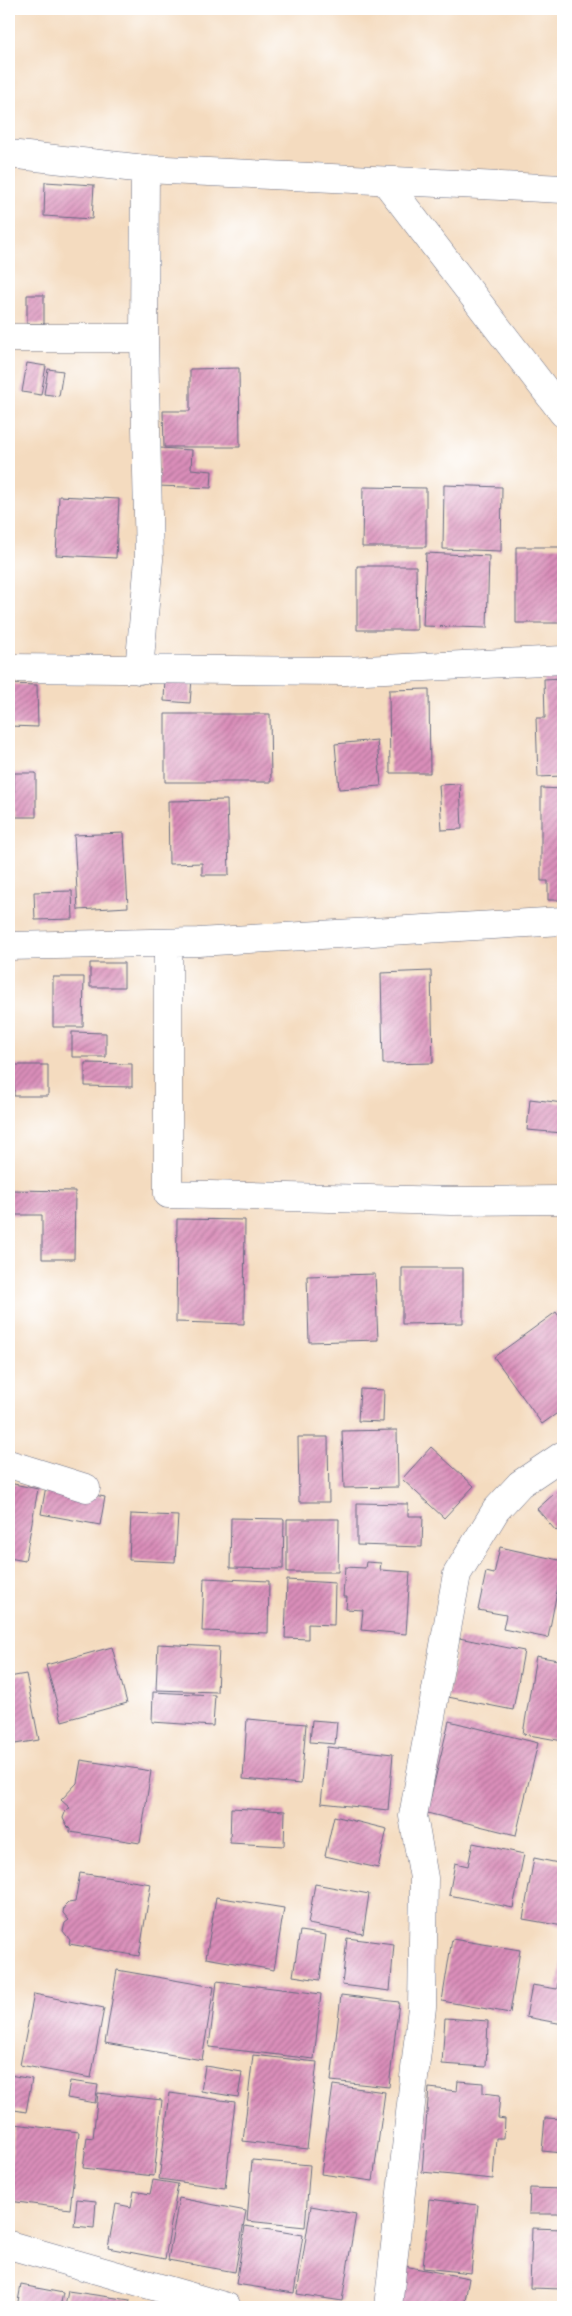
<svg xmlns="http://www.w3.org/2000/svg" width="572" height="2316" font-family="'IM FELL Great Primer',serif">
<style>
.building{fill:url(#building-hatch)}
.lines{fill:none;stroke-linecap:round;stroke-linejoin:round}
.minor-casing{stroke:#676b80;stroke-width:29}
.minor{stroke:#fff;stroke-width:28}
</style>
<defs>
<pattern id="building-hatch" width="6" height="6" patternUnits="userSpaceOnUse" patternTransform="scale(1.25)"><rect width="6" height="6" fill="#da8eb9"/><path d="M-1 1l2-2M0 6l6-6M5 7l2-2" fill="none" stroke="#b0749a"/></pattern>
</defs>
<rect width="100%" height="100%" fill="#fff"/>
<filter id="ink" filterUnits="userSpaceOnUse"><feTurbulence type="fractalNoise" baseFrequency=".02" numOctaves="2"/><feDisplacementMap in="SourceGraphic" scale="10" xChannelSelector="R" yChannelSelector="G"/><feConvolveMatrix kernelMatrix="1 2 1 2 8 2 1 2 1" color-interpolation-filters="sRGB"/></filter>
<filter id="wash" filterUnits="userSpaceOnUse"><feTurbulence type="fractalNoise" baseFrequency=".0096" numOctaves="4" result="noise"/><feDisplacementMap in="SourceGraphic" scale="20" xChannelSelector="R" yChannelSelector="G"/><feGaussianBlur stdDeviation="1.12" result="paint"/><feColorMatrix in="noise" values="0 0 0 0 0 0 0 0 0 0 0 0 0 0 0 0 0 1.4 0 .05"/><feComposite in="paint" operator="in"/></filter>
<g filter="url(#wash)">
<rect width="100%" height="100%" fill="#f4dbbf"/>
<g id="blocks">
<path class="building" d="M45 182 94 185 92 219 44 216Z
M27 295H44V324H27Z
M27 363 46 366 41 395 22 392Z
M239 368 240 447H164L163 411H190V369Z
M48 369 63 371 59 396 44 394Z
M160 448 192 450 191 469 212 471 211 488 158 486Z
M444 485 502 487 501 551 443 549Z
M363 487 426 488V547H362Z
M59 496 119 499 116 558 56 555Z
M516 547H563V623H516Z
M426 553 489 556 487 628 423 626Z
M357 566H416L417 630H357Z
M165 677 192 679 190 703 164 701Z
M563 678V776L538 777 536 718H545L544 679Z
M9 684 37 685 38 727 9 726Z
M429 689 430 773H390L389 690Z
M165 714H270L271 782H165Z
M377 740 381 786 339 789 335 744Z
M14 773H36V817H14Z
M460 784 462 829 442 830 439 785Z
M541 788 563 789V900H548V881H541Z
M227 800 229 875H202V863L169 864 168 801Z
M124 833 128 907 78 910 74 835Z
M72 891 73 919 35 920 34 892Z
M90 963H124V987H90Z
M431 971 433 1063 383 1064 381 973Z
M53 977H84L83 1027H53Z
M72 1032 106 1033V1057H72Z
M85 1063 132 1064V1087L85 1086Z
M14 1065H48V1096H14Z
M530 1099 563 1103V1133L527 1130Z
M11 1190 75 1191 74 1259H42V1215H11Z
M177 1219 245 1220 244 1324 176 1322Z
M402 1268H463V1323L402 1324Z
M375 1274 378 1340 309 1342 307 1276Z
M556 1312 563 1322V1409L542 1424 494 1357Z
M360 1389 384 1390 383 1422 358 1421Z
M397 1430 398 1487 344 1488 342 1431Z
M298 1437H328L329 1502H299Z
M431 1447 474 1486 444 1518 402 1479Z
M9 1483 38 1489 25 1561 9 1558Z
M46 1486 105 1497 100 1525 41 1514Z
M563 1486V1525L556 1531 537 1509Z
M357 1503 408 1504V1516H423L422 1547 357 1545Z
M131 1514 178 1516 175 1562 129 1560Z
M231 1518 284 1519 283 1569 230 1568Z
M287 1519H339L338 1572H287Z
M500 1547 563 1561 548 1638 503 1629 506 1615 478 1610 486 1572 494 1574Z
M366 1562 381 1563 380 1570 410 1572 406 1634 361 1630 363 1610 346 1609 347 1597H343L345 1567 365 1568Z
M204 1578 269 1581 268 1633 202 1631Z
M287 1580 335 1583 334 1625 308 1624V1639L285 1638Z
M459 1638 524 1651 513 1710 448 1697Z
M158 1644 219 1647 217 1692 156 1690Z
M112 1647 127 1703 62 1721 46 1665Z
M536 1656 563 1661V1741L523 1734Z
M26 1674 39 1740 9 1745V1677Z
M153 1692 215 1695 213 1726 152 1722Z
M247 1719 306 1724 301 1784 243 1779Z
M312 1720 337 1722 335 1744 310 1742Z
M449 1721 538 1743 516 1835 427 1813Z
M327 1747 393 1754 388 1810 321 1803Z
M81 1760 151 1771 140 1843 70 1832V1829L66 1825 63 1818 66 1810 70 1808 61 1800 77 1783Z
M231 1808 285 1811 284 1846 230 1843Z
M334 1816 387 1829 378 1868 325 1856Z
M473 1843 524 1854 513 1908 449 1895 455 1863 468 1866Z
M534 1858 563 1864V1926L523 1919Z
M80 1873 151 1884 139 1956 69 1944 70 1940 63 1931 65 1923 69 1920 63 1913 64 1907 68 1903 75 1902Z
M315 1884 369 1894 363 1934 308 1924Z
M216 1897 284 1908 274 1970 206 1958Z
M300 1931 326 1935 320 1980 293 1976Z
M347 1938 394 1944 390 1991 342 1985Z
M452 1939 520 1950 510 2013 442 2001Z
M562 1957 563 2024 526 2017 532 1985 557 1989Z
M117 1970 214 1987 202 2060 105 2043Z
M217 1981 321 1994 314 2059 209 2047Z
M34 1994 104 2008 91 2078 20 2065Z
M341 1995 399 2002 389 2087 331 2081Z
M445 2018 488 2021 486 2067 442 2064Z
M253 2055 317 2062 307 2149 243 2141Z
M205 2066 242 2072 238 2097 201 2091Z
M9 2075 32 2079 26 2112 9 2109Z
M70 2081 98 2085 95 2103 67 2098Z
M458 2081 483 2083V2093L500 2095 498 2118 505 2119 504 2138H496L493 2179 422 2172 429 2088 457 2091Z
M333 2085 385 2092 373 2181 321 2174Z
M98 2093 162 2100 154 2176 83 2168 87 2137 93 2138Z
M170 2093 235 2102 225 2188 159 2179Z
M545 2118 563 2119V2153L542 2151Z
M15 2124 79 2132 70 2209 9 2201V2177Z
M252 2160 310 2165 305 2227 247 2221Z
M153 2180 178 2184 165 2259 108 2248 116 2204 131 2207 134 2191 150 2194Z
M530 2188 563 2189V2214H529Z
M179 2198 246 2211 235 2272 168 2260Z
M77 2199 96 2201 94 2228 74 2226Z
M429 2199 478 2205 471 2273 423 2268Z
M311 2206 356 2214 342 2301 297 2294Z
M245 2226 303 2235 294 2293 236 2284Z
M532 2228 563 2229V2289L530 2288Z
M404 2266 469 2278 464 2307H397Z
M21 2285 63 2293 60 2307H17Z
M68 2291 130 2300 129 2307H65Z"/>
</g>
</g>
<g filter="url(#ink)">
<use href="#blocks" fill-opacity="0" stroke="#676b80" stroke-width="1"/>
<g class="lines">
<g class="minor-casing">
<path id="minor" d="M9 154 145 169 144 338
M145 169 563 189
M385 181 563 413
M9 338H144L149 560 139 670
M9 668 345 671 563 660
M168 943V1194L451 1201 563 1200
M9 946 198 942 563 921
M9 1464 86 1488
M9 2245 227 2307
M388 2307 422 2007 424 1878 413 1816 457 1574 496 1510 520 1484 563 1455"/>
</g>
<use href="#minor" class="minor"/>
</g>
</g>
<rect width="572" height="2316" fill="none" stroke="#fff" stroke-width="30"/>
</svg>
